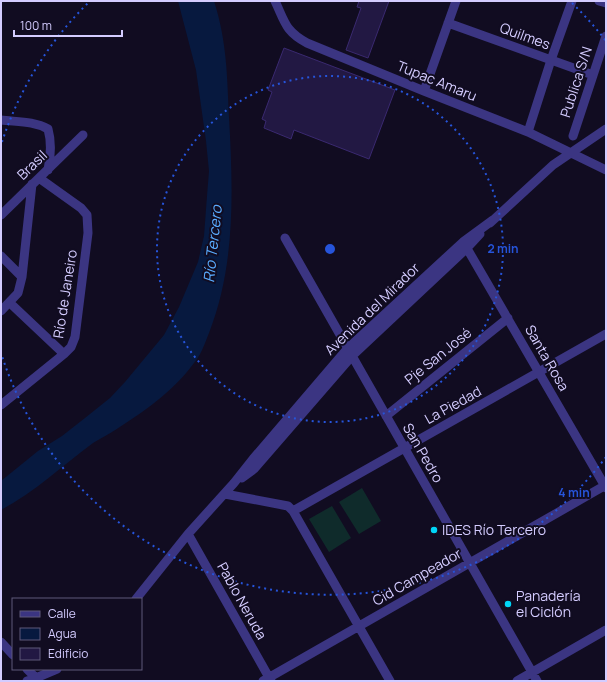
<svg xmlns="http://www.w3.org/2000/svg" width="607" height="682" font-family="Manrope,sans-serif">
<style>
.green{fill:#0f2b2b}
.water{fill:#07193f}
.building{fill:#221843;stroke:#3a2970}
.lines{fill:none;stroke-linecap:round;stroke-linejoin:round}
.minor{stroke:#3b3582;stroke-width:9}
.ring{fill:none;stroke:#2654da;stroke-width:2;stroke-dasharray:2 4}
.poi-dot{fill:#00d5f7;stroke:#110c21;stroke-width:1.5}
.labels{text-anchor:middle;stroke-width:4;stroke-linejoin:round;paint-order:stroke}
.street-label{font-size:14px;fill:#d4ccff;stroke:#110c21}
.poi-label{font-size:14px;fill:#d4ccff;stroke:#110c21;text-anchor:start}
.water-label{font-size:15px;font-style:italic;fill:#5aacff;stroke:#110c21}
.centre{fill:#2654da;stroke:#110c21;stroke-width:2}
.ring-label{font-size:12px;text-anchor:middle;font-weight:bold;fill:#2654da;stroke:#110c21;stroke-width:4;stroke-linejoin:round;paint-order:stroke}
</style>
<rect width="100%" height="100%" fill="#110c21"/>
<path class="green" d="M362 488 381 521 359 534 339 502Z
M332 506 351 538 329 552 309 519Z"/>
<path class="water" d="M178 1H214C227 42 227 75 229 117 233 189 236 264 209 333 205 343 201 355 194 363 173 392 142 413 112 432 106 436 99 439 93 443 63 465 35 492 1 510V481L38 451 62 436 85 418 110 398 125 382 164 335 179 307 198 262 204 236 207 196 209 171 206 141 196 70Z"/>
<path class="building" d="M359 1H389L368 58 346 50 361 8 357 7Z
M284 48 395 90 369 159 294 130 291 139 264 128 266 121 262 119 272 92 268 90Z"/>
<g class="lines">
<path class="minor" d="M275 1C285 22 285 31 307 43L424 91 528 132 606 170
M599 1 606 3
M448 23 593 75
M424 91 456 1
M1 120C17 122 34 121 48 129 52 143 51 155 48 170
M528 132 551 60 572 1
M573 136 606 36
M1 215 83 135
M490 223 553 165 606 129
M285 238 537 681
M465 245 606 488
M1 256 22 277
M10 303 64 354
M1 311 18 293 22 277 32 184
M1 405 64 354 71 347 75 337 88 233 87 215 81 208 39 178
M386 416 508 318
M242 478 254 469 352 356 467 248 480 234
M225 494 288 506 293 511 606 334
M293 511 390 681
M188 534 271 681
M136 599 188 534 234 483 253 459 348 348 463 242 493 220
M1 642 13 655
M27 669 36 678
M27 681 36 678 57 669
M263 681 606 485
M517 681 606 630"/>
</g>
<g class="ring">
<circle cx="330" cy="249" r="173"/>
<path d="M606 457A345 345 0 0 1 2 356M2 142A345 345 0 0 1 88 3M572 3A345 345 0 0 1 606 41"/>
</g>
<g class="poi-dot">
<circle cx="434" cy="530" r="4"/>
<circle cx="508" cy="604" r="4"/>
</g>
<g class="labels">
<g class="street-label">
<text transform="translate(525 36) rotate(20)" y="5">Quilmes</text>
<text transform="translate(437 81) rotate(22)" y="5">Tupac Amaru</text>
<text transform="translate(576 82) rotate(-72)" y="5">Publica S/N</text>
<text transform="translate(32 165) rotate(-44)" y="5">Brasil</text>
<text transform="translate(65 294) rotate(-81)" y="5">Río de Janeiro</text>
<text transform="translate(372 309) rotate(-44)" y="5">Avenida del Mirador</text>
<text transform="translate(438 356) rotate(-39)" y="5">Pje San José</text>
<text transform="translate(547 358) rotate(60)" y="5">Santa Rosa</text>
<text transform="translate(453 405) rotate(-29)" y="5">La Piedad</text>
<text transform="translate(423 453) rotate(60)" y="5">San Pedro</text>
<text transform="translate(417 577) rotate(-30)" y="5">Cid Campeador</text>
<text transform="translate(242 601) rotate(61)" y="5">Pablo Neruda</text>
</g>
<g class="poi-label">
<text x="442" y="535">IDES Río Tercero</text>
<text x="516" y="601">Panadería<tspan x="516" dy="16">el Ciclón</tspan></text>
</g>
<g class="water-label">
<text transform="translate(213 244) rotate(-84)" y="5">Río Tercero</text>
</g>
</g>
<circle cx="330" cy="249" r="6" class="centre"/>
<g class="ring-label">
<text x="503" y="253">2 min</text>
<text x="574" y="497">4 min</text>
</g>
<rect width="607" height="682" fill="none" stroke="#d4ccff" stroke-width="4"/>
<rect x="12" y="598" width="130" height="72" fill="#110c21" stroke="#5f597a"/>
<rect x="20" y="611" width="20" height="6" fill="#3b3582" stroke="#5f597a"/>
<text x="48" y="618" font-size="12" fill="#d4ccff">Calle</text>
<rect x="20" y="628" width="20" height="12" fill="#07193f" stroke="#5f597a"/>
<text x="48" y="638" font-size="12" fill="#d4ccff">Agua</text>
<rect x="20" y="648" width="20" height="12" fill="#221843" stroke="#5f597a"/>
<text x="48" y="658" font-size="12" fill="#d4ccff">Edificio</text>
<path d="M14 30v6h108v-6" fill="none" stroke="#d4ccff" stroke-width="2"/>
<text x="20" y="30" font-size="12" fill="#d4ccff" stroke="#110c21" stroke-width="3" paint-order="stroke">100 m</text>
</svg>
